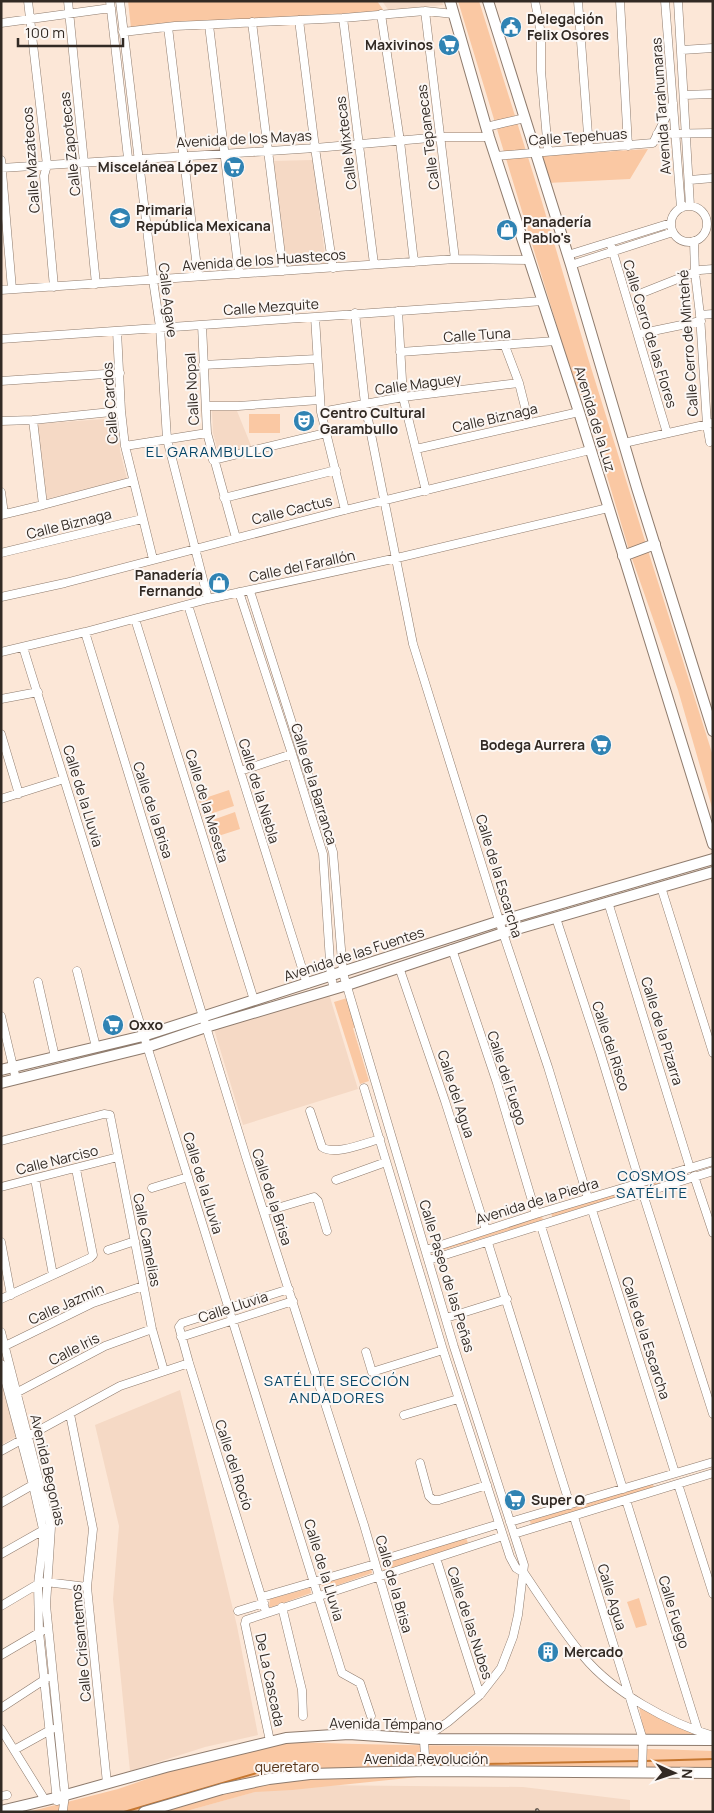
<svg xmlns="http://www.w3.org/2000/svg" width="714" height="1813" font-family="Manrope,sans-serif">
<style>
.built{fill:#f5d9c5}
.green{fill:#fac8a3}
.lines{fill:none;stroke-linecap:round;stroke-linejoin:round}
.stream{stroke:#c67730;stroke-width:2}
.minor-casing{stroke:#8e7b6d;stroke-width:9}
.major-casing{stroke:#8e7b6d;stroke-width:12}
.minor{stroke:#fff;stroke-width:8}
.major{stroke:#fff;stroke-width:10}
.rail-casing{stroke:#6d6158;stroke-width:4}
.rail{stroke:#fcf7f4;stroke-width:2;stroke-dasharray:5.5;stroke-linecap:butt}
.labels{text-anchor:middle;stroke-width:4;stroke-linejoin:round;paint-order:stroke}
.poi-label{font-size:14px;font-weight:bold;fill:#322a24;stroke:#fcf7f4;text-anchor:start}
.street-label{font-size:14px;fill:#322a24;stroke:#fcf7f4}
.park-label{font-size:14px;fill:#58361a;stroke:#fcf7f4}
.neighbourhood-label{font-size:15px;letter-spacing:1px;fill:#084667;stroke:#fcf7f4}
</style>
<rect width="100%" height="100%" fill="#fce7d7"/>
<path class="built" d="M382 1H442L443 5 389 11Z
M313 160 326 264 284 268 271 161Z
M212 411H237L252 448 219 455 213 433Z
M118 418 120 451 127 479 47 499 35 424Z
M329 994 358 1089 243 1125 214 1029Z
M1 1379 17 1436 1 1445Z
M180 1390 237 1626 258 1735 205 1747 130 1771 113 1599 119 1526 95 1425Z
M310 1785 523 1787 630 1800V1812H183L276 1786Z"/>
<path class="green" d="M128 1H377L384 11 131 28Z
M458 1H479L542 202 588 358 645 541 713 756V811L678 690 629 550 607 476 605 447 601 433 574 382Z
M648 149 630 179 547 183 537 156Z
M249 414H280V433H249Z
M229 790 234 806 204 816 199 800Z
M235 812 240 829 212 838 207 822Z
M347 998 356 1027 353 1028 369 1081 360 1084 334 1002Z
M661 1178 663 1183 552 1217 551 1212Z
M541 1214 543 1220 437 1252 436 1248Z
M652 1483 654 1487 531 1525 530 1521Z
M465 1536 469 1545 385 1573 382 1564Z
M371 1569 372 1573 324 1590 321 1584Z
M310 1588 311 1593 272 1607H269L270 1599Z
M639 1598 647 1625 636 1628 627 1602Z
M639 1706 710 1739 645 1740Z
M293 1742C433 1747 573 1746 713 1751V1773L466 1772 292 1790 255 1792 183 1812H28L118 1789 220 1754Z"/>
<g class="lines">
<path class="stream" d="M645 1761 713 1759
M428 1765 640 1761
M388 1767 423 1766
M124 1812 260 1772 296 1771"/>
<g class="minor-casing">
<path id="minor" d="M28 1 47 165 44 176 54 287
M68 1 96 284
M110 1 128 158
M120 1 153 280 160 327 167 439 208 599
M535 1 541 34V71L548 151
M578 1 589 148
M620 1 628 146
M665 1 681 208
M678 1 690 206
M425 11 455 259
M381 14 400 141 414 262
M343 18 374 264
M299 20 315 148 333 268
M252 22 283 271
M1 23 111 8
M209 25 239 274
M168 27 198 276
M123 32 175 26 343 18 425 11 454 14
M682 50 713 48
M684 95 713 94
M486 127 525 118
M657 134 713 133
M495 156 653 143 673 103
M1 160 12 289
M1 168 315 148 441 137H489
M690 180 713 178
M671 224a18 18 0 1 1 36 0a18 18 0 1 1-36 0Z
M694 241 695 273 700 315 707 425 710 442
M610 242 667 433
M568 255 671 223
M571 265 673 232
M1 290 455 259 529 260
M642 293 700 270 713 269
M398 311 403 397 426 491
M355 313 365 404 413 644 503 933 548 1067 588 1198
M700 315 713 314
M315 317 321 412 345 510
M202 325 207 433 236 538
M117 331 121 411 125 446 153 559
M643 333 701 321
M1 339 543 301
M505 346 519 383 529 423
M400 352 556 341
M203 365 317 359
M1 381 120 373
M206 406H238L319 400
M321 412 403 397 519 383
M33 420 43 505
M1 421 33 420 121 411
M624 443 713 423
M125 446 207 433
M416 449 579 412
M213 460 326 433
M1 492 4 514
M224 498 336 470
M1 515 43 505 133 481
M1 553 142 519
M250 591 333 852 343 973 454 1347 524 1565 518 1615 513 1637 501 1668 480 1695 448 1722 423 1739
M239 592 292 754 323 854 331 977 334 989
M1 597 65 583 345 510 590 450
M188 605 307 984
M135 619 254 1000
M85 632 246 1157 364 1525 423 1726 426 1771
M23 647 342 1673 360 1683 371 1716
M1 652 85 632 208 599 397 558 608 508
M1 699 38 692
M1 734 19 794
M240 771 292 754
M1 799 64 779
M661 887 713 1053
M608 902 690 1168
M556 918 600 1052 640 1183
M452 949 497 1083 536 1214
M399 967 445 1101 486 1230
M77 971 96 1047
M38 982 55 1057
M1 1016 16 1079
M364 1088 443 1350 510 1557 516 1568 524 1573
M310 1111 322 1147C334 1156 365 1143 380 1139
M1 1141 104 1114 110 1115 152 1329 164 1371
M694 1176 713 1233
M35 1179 53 1275
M336 1180 386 1162
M1 1187 118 1157
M152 1188 188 1177
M643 1194 713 1414
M592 1210 675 1473
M264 1212 314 1197 318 1201 327 1231
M541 1226 623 1489
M1 1242 11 1295
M488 1243 570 1505
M108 1250 135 1241
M426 1250 536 1214 713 1161
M429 1260 713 1171
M1 1299 90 1258 93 1255 76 1169
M446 1318 507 1299
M1 1332 51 1527 46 1605 65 1795 63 1810
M181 1337 293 1301
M3 1347 93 1303 143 1286
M366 1352 372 1372 443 1350
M1 1364 33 1485 43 1529V1542L38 1584 39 1632 57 1801
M14 1394 105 1346 152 1329
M70 1414 93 1529 87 1587 107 1783
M404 1415 458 1399
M1 1451 120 1386 189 1363
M420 1463 429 1496 433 1500H439L487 1485
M678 1484 713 1594
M626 1500 698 1731
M1 1503 36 1483
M574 1517 643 1740 642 1773
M510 1522 713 1462
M514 1534 713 1473
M1 1554 47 1528
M436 1558 480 1695
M385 1559 499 1524
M524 1573C543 1601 562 1631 584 1657 613 1692 669 1723 713 1736
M262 1597 375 1564
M1 1606 38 1584 46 1582 87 1587
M282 1607 302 1690 303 1716
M238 1611 264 1603
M266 1612 189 1363 179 1327 182 1323 289 1289
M1 1655 42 1631
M1 1708 47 1678
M1 1729 45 1800
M270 1741 245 1624 246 1620 503 1536
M14 1750 52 1729
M1 1796 7 1795"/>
</g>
<g class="major-casing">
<path id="major" d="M450 1 489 137 579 412 713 844
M488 1 571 265 637 488 713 731
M623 556 655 544
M1 1070 143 1036 500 921 713 859
M1 1083 147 1047 206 1027 347 985 503 933 713 872
M1 1811 55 1798 166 1767 286 1738 349 1734 423 1739 713 1740
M144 1812 222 1789 269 1779 310 1774 426 1771 713 1773"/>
</g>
<use href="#minor" class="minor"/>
<use href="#major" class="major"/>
<g class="rail-casing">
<path id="rail" d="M537 1810 538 1812"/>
</g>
<use href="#rail" class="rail"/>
</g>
<defs>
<g id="civic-disc" transform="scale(1.125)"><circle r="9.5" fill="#3083b3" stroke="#fcf7f4"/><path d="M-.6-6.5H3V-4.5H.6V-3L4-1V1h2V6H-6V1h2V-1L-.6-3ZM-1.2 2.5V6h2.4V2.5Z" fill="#fff"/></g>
<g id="supermarket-disc" transform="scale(1.125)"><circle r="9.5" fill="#3083b3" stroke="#fcf7f4"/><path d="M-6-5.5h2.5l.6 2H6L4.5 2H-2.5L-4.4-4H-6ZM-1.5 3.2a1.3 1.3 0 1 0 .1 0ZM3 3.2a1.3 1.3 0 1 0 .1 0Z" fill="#fff"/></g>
<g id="school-disc" transform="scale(1.125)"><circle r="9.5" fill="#3083b3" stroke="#fcf7f4"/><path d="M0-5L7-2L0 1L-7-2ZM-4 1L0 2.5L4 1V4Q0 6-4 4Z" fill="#fff"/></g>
<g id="shop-disc" transform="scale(1.125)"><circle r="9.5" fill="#3083b3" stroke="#fcf7f4"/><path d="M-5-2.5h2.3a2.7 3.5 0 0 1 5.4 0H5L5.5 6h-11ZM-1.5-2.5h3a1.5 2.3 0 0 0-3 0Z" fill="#fff"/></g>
<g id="theatre-disc" transform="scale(1.125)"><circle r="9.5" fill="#3083b3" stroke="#fcf7f4"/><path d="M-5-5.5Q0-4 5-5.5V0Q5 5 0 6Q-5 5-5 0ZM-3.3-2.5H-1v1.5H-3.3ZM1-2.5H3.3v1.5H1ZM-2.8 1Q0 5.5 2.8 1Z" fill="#fff"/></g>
<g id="building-disc" transform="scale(1.125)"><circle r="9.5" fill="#3083b3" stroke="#fcf7f4"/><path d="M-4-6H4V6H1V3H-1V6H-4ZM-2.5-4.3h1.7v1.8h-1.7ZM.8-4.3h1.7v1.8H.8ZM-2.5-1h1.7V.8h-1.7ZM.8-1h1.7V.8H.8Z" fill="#fff"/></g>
</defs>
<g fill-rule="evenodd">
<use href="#civic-disc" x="511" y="27"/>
<use href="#supermarket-disc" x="449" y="45"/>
<use href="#supermarket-disc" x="234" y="167"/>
<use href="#school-disc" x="120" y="218"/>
<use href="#shop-disc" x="507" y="230"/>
<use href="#theatre-disc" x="304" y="421"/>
<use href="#shop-disc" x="219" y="583"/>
<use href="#supermarket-disc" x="601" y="745"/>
<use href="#supermarket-disc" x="113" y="1025"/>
<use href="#supermarket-disc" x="515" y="1500"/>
<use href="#building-disc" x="548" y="1652"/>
</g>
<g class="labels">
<g class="poi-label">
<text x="527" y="24">Delegación<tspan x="527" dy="16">Felix Osores</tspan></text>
<text x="433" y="50" text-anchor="end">Maxivinos</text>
<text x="218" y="172" text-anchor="end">Miscelánea López</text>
<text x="136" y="215">Primaria<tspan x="136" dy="16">República Mexicana</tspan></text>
<text x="523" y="227">Panadería<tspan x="523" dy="16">Pablo's</tspan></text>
<text x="320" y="418">Centro Cultural<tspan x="320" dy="16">Garambullo</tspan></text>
<text x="203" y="580" text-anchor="end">Panadería<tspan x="203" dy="16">Fernando</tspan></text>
<text x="585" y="750" text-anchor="end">Bodega Aurrera</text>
<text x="129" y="1030">Oxxo</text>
<text x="531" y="1505">Super Q</text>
<text x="564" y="1657">Mercado</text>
</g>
<g class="street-label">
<text transform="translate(661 106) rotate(-94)" y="5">Avenida Tarahumaras</text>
<text transform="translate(428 137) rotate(-97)" y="5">Calle Tepanecas</text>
<text transform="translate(578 137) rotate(-4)" y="5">Calle Tepehuas</text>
<text transform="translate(244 139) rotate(-3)" y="5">Avenida de los Mayas</text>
<text transform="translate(346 143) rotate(-97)" y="5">Calle Mixtecas</text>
<text transform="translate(70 144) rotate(-96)" y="5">Calle Zapotecas</text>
<text transform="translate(31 160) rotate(-94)" y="5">Calle Mazatecos</text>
<text transform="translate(264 260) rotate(-4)" y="5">Avenida de los Huastecos</text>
<text transform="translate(168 300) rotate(83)" y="5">Calle Agave</text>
<text transform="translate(271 307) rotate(-4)" y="5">Calle Mezquite</text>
<text transform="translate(650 334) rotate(73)" y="5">Calle Cerro de las Flores</text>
<text transform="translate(477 335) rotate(-4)" y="5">Calle Tuna</text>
<text transform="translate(688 343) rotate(-94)" y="5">Calle Cerro de Mintehé</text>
<text transform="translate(418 384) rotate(-8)" y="5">Calle Maguey</text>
<text transform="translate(192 389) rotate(-93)" y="5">Calle Nopal</text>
<text transform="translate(110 403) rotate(-94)" y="5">Calle Cardos</text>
<text transform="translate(495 418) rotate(-13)" y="5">Calle Biznaga</text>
<text transform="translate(595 419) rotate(73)" y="5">Avenida de la Luz</text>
<text transform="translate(292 510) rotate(-14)" y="5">Calle Cactus</text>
<text transform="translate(69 524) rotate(-14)" y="5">Calle Biznaga</text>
<text transform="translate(302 566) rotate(-12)" y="5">Calle del Farallón</text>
<text transform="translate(314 784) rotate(73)" y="5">Calle de la Barranca</text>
<text transform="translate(259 791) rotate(73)" y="5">Calle de la Niebla</text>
<text transform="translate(83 796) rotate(73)" y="5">Calle de la Lluvia</text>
<text transform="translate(207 806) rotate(73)" y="5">Calle de la Meseta</text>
<text transform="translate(153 810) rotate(72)" y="5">Calle de la Brisa</text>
<text transform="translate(499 876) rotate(73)" y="5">Calle de la Escarcha</text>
<text transform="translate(354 954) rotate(-18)" y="5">Avenida de las Fuentes</text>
<text transform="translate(662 1031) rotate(73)" y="5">Calle de la Pizarra</text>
<text transform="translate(611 1046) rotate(72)" y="5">Calle del Risco</text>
<text transform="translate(507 1078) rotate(72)" y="5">Calle del Fuego</text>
<text transform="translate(456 1094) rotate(72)" y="5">Calle del Agua</text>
<text transform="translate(57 1160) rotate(-14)" y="5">Calle Narciso</text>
<text transform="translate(203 1183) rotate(73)" y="5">Calle de la Lluvia</text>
<text transform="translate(272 1197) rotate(72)" y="5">Calle de la Brisa</text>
<text transform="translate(537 1201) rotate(-17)" y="5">Avenida de la Piedra</text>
<text transform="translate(147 1240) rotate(79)" y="5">Calle Camelias</text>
<text transform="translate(447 1276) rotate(73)" y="5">Calle Paseo de las Peñas</text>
<text transform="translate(66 1304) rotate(-24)" y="5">Calle Jazmín</text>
<text transform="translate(233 1307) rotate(-18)" y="5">Calle Lluvia</text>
<text transform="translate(646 1338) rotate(72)" y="5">Calle de la Escarcha</text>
<text transform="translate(74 1349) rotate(-27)" y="5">Calle Iris</text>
<text transform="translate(234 1465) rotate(72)" y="5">Calle del Rocío</text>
<text transform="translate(48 1470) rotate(77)" y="5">Avenida Begonias</text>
<text transform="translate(324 1570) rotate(73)" y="5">Calle de la Lluvia</text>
<text transform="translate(394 1584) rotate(74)" y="5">Calle de la Brisa</text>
<text transform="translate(612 1597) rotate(73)" y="5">Calle Agua</text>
<text transform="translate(674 1612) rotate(73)" y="5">Calle Fuego</text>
<text transform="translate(470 1623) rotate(72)" y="5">Calle de las Nubes</text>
<text transform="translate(81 1643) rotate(-95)" y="5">Calle Crisantemos</text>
<text transform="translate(270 1680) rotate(78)" y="5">De La Cascada</text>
<text transform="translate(386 1724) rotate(1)" y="5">Avenida Témpano</text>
<text x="426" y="1764">Avenida Revolución</text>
</g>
<g class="park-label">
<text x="287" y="1772">queretaro</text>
</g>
<g class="neighbourhood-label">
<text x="210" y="457">EL GARAMBULLO</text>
<text x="652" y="1181">COSMOS<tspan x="652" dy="17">SATÉLITE</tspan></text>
<text x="337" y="1386">SATÉLITE SECCIÓN<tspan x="337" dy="17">ANDADORES</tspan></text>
</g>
</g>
<rect width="714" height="1813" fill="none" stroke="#322a24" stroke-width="5"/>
<g transform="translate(674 1773) rotate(93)" stroke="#fcf7f4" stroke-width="4" paint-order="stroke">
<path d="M0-4L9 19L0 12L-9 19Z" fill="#322a24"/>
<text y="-8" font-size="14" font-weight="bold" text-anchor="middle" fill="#322a24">N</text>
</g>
<path d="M18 38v8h105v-8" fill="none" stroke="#322a24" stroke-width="2.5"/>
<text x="25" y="38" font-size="15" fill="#322a24" stroke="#fcf7f4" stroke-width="4" paint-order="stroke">100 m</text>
</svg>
